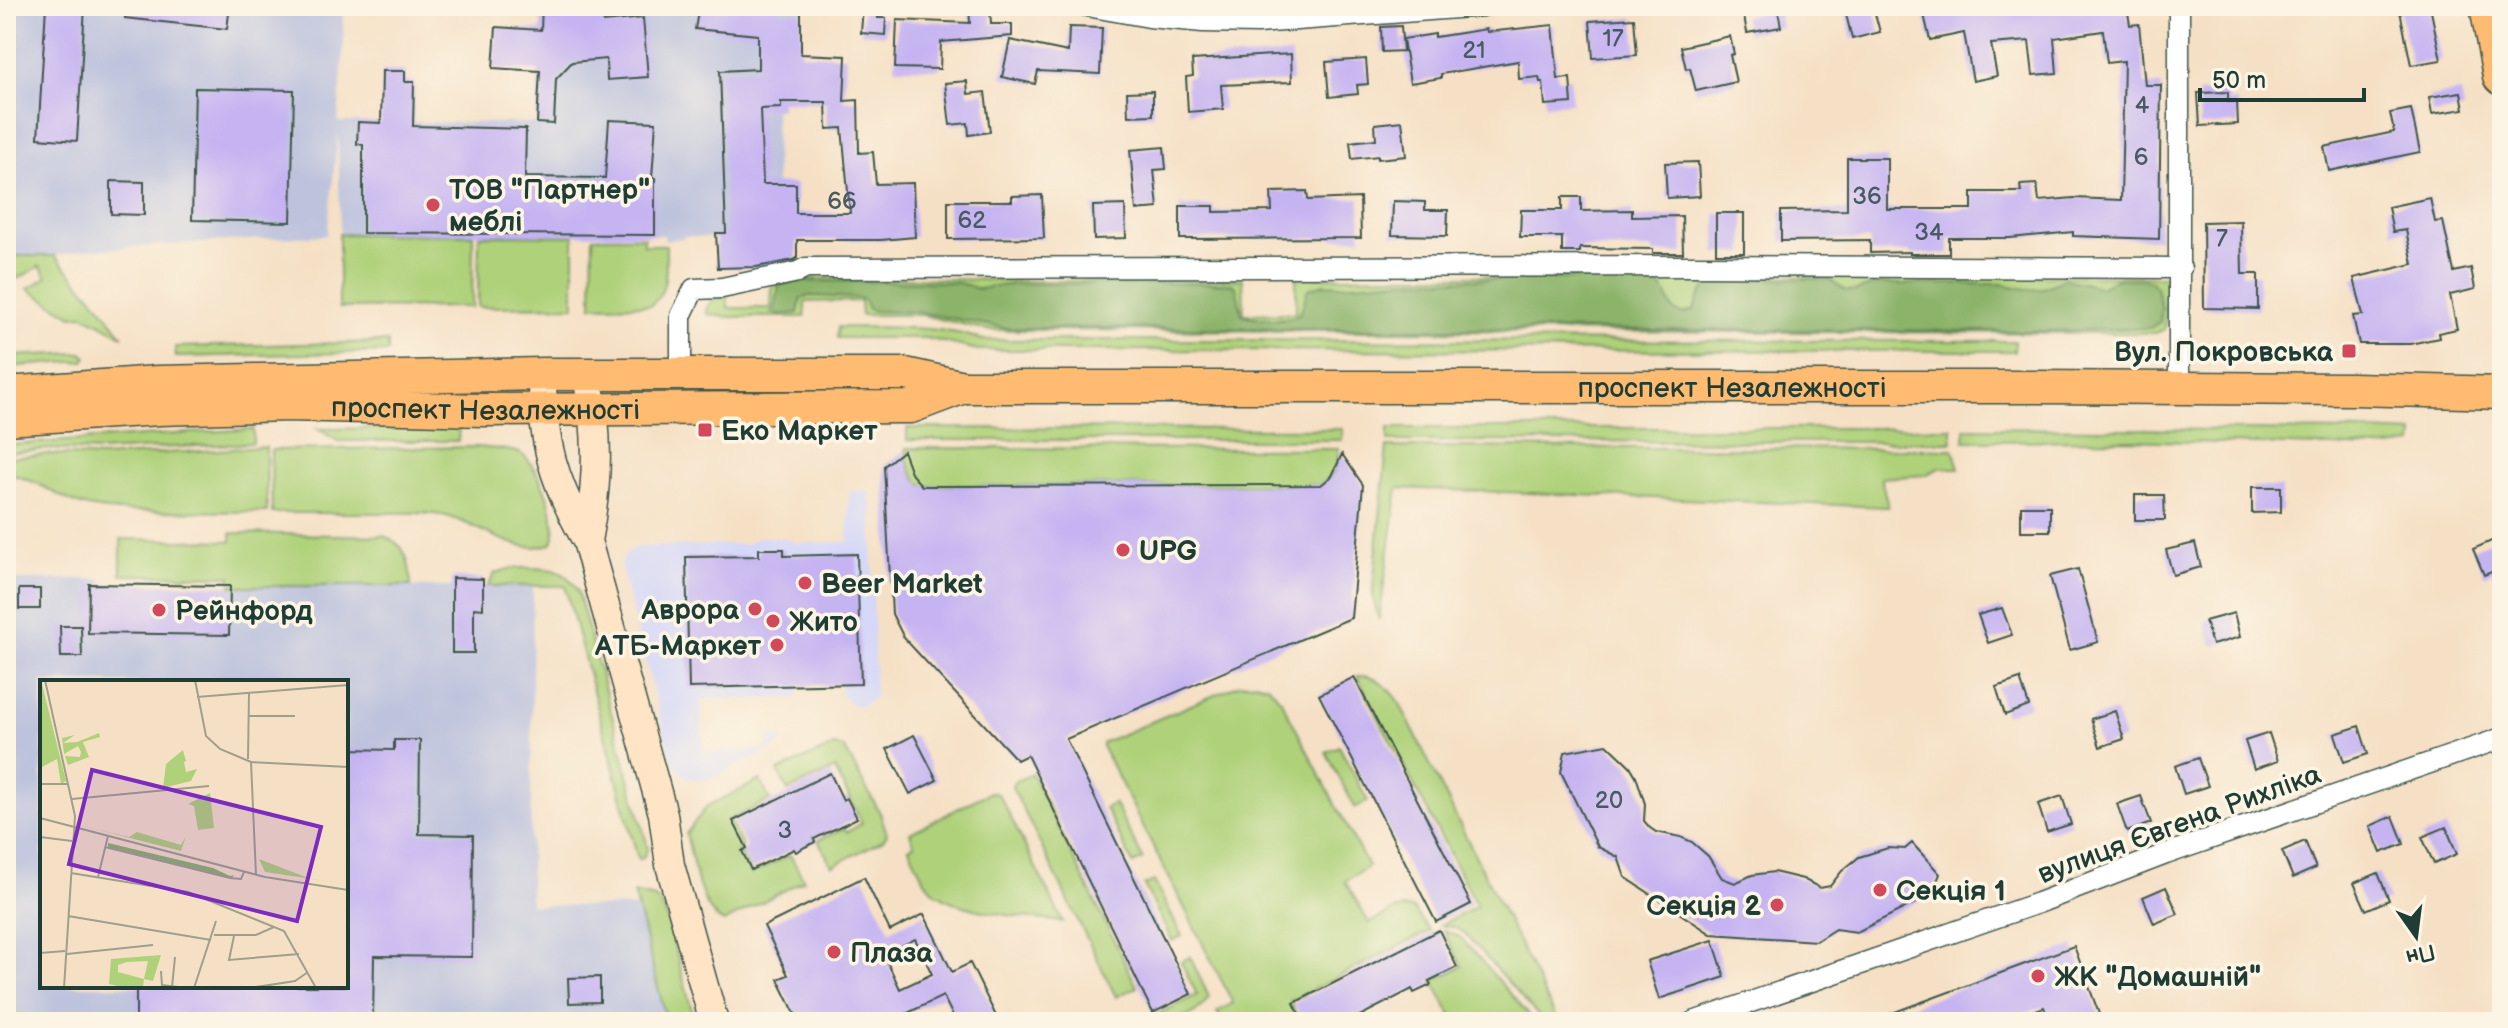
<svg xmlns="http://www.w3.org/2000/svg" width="2508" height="1028" font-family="'Balsamiq Sans',sans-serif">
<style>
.built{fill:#d6d8f8}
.industrial{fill:#bec3dd;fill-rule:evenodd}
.green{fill:#afd179;stroke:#678756;stroke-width:2}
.forest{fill:#8bb369;stroke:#55784e;stroke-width:2}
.building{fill:#c5b3f2;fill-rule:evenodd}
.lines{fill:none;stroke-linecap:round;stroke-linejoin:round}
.street-casing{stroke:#3f554a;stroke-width:23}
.secondary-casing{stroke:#3f554a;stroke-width:31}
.primary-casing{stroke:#3f554a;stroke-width:35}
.highway-casing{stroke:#3f554a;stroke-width:41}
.street{stroke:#fff;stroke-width:20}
.secondary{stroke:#ffe4c6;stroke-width:28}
.primary{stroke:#febb71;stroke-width:32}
.highway{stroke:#febb71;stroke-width:38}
.poi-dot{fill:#d1495b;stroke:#fcf5e5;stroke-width:3}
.labels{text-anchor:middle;stroke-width:7;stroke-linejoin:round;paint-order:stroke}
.number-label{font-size:24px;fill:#485a64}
.poi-label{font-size:28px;font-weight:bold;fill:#1f3d34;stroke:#fcf5e5;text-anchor:start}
.street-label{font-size:28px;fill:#1f3d34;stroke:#fcf5e5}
.inset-road{fill:none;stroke:#9f9f8b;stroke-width:2}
.view{fill:#7b2cbf;fill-opacity:0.15;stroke:#7b2cbf;stroke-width:4}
.inset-edge{fill:none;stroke:#1f3d34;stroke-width:4}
</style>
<rect width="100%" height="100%" fill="#fcf5e5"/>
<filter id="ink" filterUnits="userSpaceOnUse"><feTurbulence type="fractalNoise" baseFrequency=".0125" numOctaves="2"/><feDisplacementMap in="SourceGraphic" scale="16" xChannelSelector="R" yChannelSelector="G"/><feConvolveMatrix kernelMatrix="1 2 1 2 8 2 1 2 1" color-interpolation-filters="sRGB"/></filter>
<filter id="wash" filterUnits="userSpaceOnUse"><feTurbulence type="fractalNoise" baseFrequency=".006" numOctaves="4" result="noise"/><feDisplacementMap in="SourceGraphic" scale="32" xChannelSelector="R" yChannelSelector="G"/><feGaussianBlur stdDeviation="1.8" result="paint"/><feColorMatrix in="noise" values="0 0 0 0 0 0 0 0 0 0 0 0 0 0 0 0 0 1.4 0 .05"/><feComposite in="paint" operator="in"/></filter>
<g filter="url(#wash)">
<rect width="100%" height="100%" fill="#f5e0c5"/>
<path class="built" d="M849 491 869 492 872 510 875 697 862 706 854 705 842 697 840 685H816L800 686 797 698 701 700 703 753 767 749 768 741 774 735 781 738 783 742 771 750 719 775 701 781 687 778 680 772 671 759 621 568 623 557 633 549 640 547 747 544 759 537 784 538 796 543 848 542Z"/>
<path class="industrial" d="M6 6H342L344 42 338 122 536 123 542 6H802L801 67 797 102H781V108L775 109 776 183 796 184 797 267 716 268V238L684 236V238L665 240 664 235 340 233 338 132 327 235 83 250 55 256H16L6 251Z
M6 546 11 580 102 579V584L452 587V578L483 579 484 586H533L530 905 638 907 667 1022H6ZM42 682H346V986H42Z"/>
<path class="green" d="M339 234 473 235 472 307 339 308Z
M479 235 574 236V306L478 307Z
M593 237H644V245H666C665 267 670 290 651 305L592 306Z
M6 251 16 256H55L96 301 123 336 84 315 72 316 28 289 47 277 40 266 21 277 10 280 6 277Z
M1391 276H2167L2165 329 2156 333 988 330 922 315H861L860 301 805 302V317H728L707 314C707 300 714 298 727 296L728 308H771L772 287 785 279 857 277 1036 281 1243 279 1244 314 1296 313V278Z
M838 327C887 328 937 324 983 340L2015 341 2014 351 978 350 926 338H837Z
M388 342V352L176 357 175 347Z
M82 353 87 357 84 361 6 367V356Z
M459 427 458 441H338L318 429Z
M907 428 1343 429 1342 440H907Z
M1388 428H1952V442L1388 441Z
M1965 428 2368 431 2414 433 2413 444 2378 448 2127 440 1964 441Z
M253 429V443L101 451 51 449 6 453V445Z
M266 447 267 512 117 511C106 510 95 509 84 506 55 498 39 478 6 474V458L51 454 102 457Z
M478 447C492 449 509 448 521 454 539 464 563 528 551 544 515 557 479 524 446 516 424 511 400 513 378 513 342 513 307 513 272 513L271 450Z
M1387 447 1953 449 1959 468H1939L1925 475 1881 478 1888 507 1398 488 1379 620 1373 597V587Z
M906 448 1339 449C1338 466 1334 474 1321 485L922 486C911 474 907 464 906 448Z
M231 533 384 536C407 544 410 564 411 586H231V576L121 575V539L231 541Z
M512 568C539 569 564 563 578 591L648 848 643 858 638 859 565 586H488L495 573Z
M1357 676C1376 674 1390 689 1400 704L1558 1022 1543 1021 1464 933 1454 927 1441 925 1477 906Z
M1256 682 1269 686 1281 700 1368 867 1345 881 1369 923C1384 916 1396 905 1413 909L1430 931 1290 1001 1299 1022H1223L1217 1012 1233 1003 1102 746V743L1240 684Z
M834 746 844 748 848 755 880 813 887 834 883 840 832 866 818 840 844 828 847 832 862 823 835 769 788 791 778 771Z
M1339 746 1368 801 1355 808 1326 752Z
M1032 774 1137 987 1116 997 1012 787 1014 782Z
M760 780 770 800 729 820 742 846 738 850 751 874 790 855 804 880 724 922C699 912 693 858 686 834L707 806Z
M990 792 998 794 1003 802 1063 922C1027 917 954 914 930 887 920 876 915 861 909 848L914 845 910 833Z
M1114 803 1143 859 1133 864 1105 808Z
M1154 881 1182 936 1172 941 1144 885Z
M634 893 655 898 664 908 695 1022H667Z
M1443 930 1460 937 1535 1022H1455L1433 981 1462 966Z
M1190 957 1209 997C1199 1015 1179 1022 1160 1022L1154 1016 1197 995 1181 962Z"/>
<path class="forest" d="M1637 278 1662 287 1674 311 1683 314 1694 310C1699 294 1705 283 1722 279H1816L1830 280 1845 290 1855 291 1878 284H2001L2031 290 2041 289 2065 279 2100 287 2117 279H2143L2151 281 2156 287 2162 308 2160 322 2150 328 2047 331 1004 328 919 312 873 311 868 309 864 300 859 298 810 296 801 298 798 313 779 315 771 313 775 308 779 285 798 281 941 282 959 283 979 289 1013 284 1222 283 1232 284 1236 287 1242 314C1253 319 1291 322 1299 314 1304 309 1304 296 1308 289L1324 284 1340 285 1401 280Z"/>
<g id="blocks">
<path class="building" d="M46 6H85L77 141 38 138Z
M126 6H230L227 29 125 18Z
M542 6H602L603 22 643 18 648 77 607 80 606 59 572 62 556 79 554 124 537 123 540 71 493 68 496 27 541 30Z
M699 6H781V12H801V54L846 56 844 101 858 100 859 153 873 152 876 184 913 183 915 237 881 240H797V258L794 260 756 267 718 268 716 233H726L720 71 758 69V35L695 29ZM781 102H826L827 129 842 128 850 213H796V184H763L760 109 781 108Z
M863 6H879L878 18H886L885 35 861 33Z
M969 6H990L991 24H1012V36L941 42 940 69 895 68 897 20 970 23Z
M1844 6H1873L1880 32 1852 39Z
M1922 6H2127L2130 25 2139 24 2145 85H2161L2159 239 2073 236V232L2010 238H1949V254H1910V252L1870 253V240L1781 241V211L1847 210V158H1887V209H1972V192H2021L2020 185 2037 184 2039 201 2074 198 2121 200 2124 61 2107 63 2103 31 2054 38 2057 73 2033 75 2029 41 1991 44 1997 76 1973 81 1964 33 1930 40Z
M2424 6H2430L2441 60 2411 65 2400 11Z
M1778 10 1781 27 1747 33 1744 16Z
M1634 18 1637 55 1593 58 1590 21Z
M1553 25 1558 79 1570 78 1572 103 1545 105 1543 82H1540L1539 77 1519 79 1518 61 1441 74V78L1410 83 1403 39 1435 34V37L1486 29 1487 32Z
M1401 26 1403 51 1382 52 1381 27Z
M1069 27 1102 28 1100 74 1038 71 1035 84 1002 77 1010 40 1068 52Z
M1730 36 1734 54 1730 55 1736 82 1696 91 1690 68 1686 69 1681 47Z
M1291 54 1292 82 1221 85 1223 109 1188 112 1186 77 1193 76 1192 60Z
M1366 59 1368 84 1357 85 1358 94 1329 97 1326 62Z
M382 71H405V82H414L413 126 526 129 525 177 605 178 609 120 656 122 652 178H655V235L363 233V145L357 144 358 122 381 123Z
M967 81 968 94 985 92 990 132 969 135 968 123 950 125 945 83Z
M195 88 294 90 291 222 192 220Z
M1153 91V115L1128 116 1127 92Z
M2228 92V102L2237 101 2238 124 2200 126 2198 93Z
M2461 92 2464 109 2432 114 2429 97Z
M2411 109 2420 152 2329 171 2324 147 2394 132 2390 113Z
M1402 121 1406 156 1378 159V156L1352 159 1350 142 1376 139 1375 124Z
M1164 147 1166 169 1154 170 1158 208 1136 210 1130 150Z
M1698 162 1700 196 1667 198 1665 163Z
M111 181 144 182V215L111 214Z
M1307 191 1308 200 1360 198 1361 238 1180 239V206H1214V212L1272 211 1271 192Z
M1042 195 1044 238 948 239V201H1012V196Z
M1562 197H1581V211L1632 210V217L1682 216 1683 253H1653V249L1580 248V252H1562V237H1520L1521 210H1562Z
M2430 198 2435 222 2443 221 2454 272 2471 268 2475 289 2450 295 2457 329 2438 333 2439 338 2410 344H2359L2353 316 2363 315 2354 278 2413 264 2406 230 2393 232 2388 207Z
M1393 201 1425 202V210H1448L1447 236 1392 235Z
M1125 205 1126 238 1094 239 1093 206Z
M1716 213H1744V253H1716Z
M2241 221 2242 274H2258V309L2204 308 2203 222Z
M903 451 912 475 922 486 1321 485 1332 476 1342 454 1363 485 1351 618 1066 739 1191 994 1153 1013 1027 755 1017 760 904 638 892 614 884 466Z
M2252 487H2281V512L2252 513Z
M2135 495H2164L2165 520H2135Z
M2021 506H2050V531H2021Z
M2496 539 2502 554V568L2484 575 2473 549Z
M2195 543 2201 567 2173 575 2166 550Z
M759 549H784V556L857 554 861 684 689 688 686 557 759 556Z
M2078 569 2098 642 2070 650 2050 576Z
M452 578 483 579V609L474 608V653H452Z
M89 584 230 586 229 635 88 633Z
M19 589H40V609H19Z
M2002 608 2012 635 1988 643 1978 615Z
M2234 613 2240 637 2212 645 2205 621Z
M60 626H81L82 657H61Z
M1354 677 1471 904 1436 922 1319 695Z
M2020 679 2029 706 2005 715 1996 687Z
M2115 711 2124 739 2100 747 2091 719Z
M2359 726 2368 754 2344 762 2335 734Z
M2269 733 2278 761 2254 769 2245 741Z
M914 735 937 780 910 794 887 749Z
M394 740H420L419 834 473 835 472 957 374 956 373 1022H136V986H346V749L394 750Z
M1607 744 1630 766 1636 776 1645 804 1644 821 1650 828 1656 832 1681 837 1692 842 1708 856 1722 878 1735 883 1752 875 1774 872 1803 879 1820 888 1830 886 1842 871 1859 857 1888 848 1905 849 1912 843 1940 874 1931 895 1857 932 1835 929 1816 941 1711 934 1625 877 1618 857 1598 847 1561 772 1565 752Z
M2198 758 2208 786 2184 794 2175 766Z
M830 773 843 800 847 798 857 818 814 839 815 842 805 847 796 852 794 849 751 870 742 851 747 848 733 821Z
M2062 796 2071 824 2047 832 2038 804Z
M2141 796 2151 823 2127 832 2117 804Z
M2393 816 2404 844 2381 853 2370 826Z
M2446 827 2457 854 2434 864 2422 837Z
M2305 841 2316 868 2293 878 2282 851Z
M2378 873 2389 900 2366 910 2354 883Z
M864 877 890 931 924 914 952 972 970 963 999 1022H956L943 996 889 1022H799L778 979 788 975 764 926ZM915 939 932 974 900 989 884 955Z
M2166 887 2178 914 2154 924 2143 897Z
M1439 930 1457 967 1429 981 1431 985 1414 993 1412 989 1348 1022H1303L1294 1003Z
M1713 940 1725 977 1659 999 1647 961Z
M2074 946 2102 1022H2049L2044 1007 2003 1022H1873V1020Z
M600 977V1002L569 1003 568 978Z"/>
</g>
</g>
<g filter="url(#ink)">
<use href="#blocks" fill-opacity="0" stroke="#3f554a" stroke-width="2"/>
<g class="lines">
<g class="street-casing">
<path id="street" d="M1087 6 1149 17 1203 22 1258 23 1483 6
M2179 6V388
M681 373V316L694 289 722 288 798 272 806 268 1691 266 2181 268
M1693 1022 2038 903 2166 854 2502 738"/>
</g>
<g class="secondary-casing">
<path id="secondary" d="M542 374C541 440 554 483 587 541L663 814 670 865 714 1022
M587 541C597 490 600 438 589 387"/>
</g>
<g class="primary-casing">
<g id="primary">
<path id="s1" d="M6 393 157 382 542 374H906L964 387H2037L2354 389 2502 393"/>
<path id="s2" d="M6 419 159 409 288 405 483 410 911 407 964 387"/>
</g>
</g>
<g class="highway-casing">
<path id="highway" d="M2489 6 2502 76"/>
</g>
<use href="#street" class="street"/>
<use href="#secondary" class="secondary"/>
<use href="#primary" class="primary"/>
<use href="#highway" class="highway"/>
</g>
</g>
<g class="poi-dot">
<circle cx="433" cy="205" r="8"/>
<rect x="2341" y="343" width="16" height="16" rx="4"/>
<rect x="697" y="422" width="16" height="16" rx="4"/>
<circle cx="1123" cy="550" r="8"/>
<circle cx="805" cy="583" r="8"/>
<circle cx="755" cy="609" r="8"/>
<circle cx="159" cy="610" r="8"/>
<circle cx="773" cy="621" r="8"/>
<circle cx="777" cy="645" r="8"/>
<circle cx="1880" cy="890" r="8"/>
<circle cx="1777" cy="905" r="8"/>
<circle cx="834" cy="952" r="8"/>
<circle cx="2038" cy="976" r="8"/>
</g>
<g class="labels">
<g class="number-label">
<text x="1613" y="46">17</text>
<text x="1474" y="58">21</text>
<text x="2142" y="113">4</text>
<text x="2141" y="165">6</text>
<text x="1867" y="204">36</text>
<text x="842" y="209">66</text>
<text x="972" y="228">62</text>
<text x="1929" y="240">34</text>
<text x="2222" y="246">7</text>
<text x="1609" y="808">20</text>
<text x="785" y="838">3</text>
</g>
<g class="poi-label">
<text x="449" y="199">ТОВ "Партнер"<tspan x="449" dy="32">меблі</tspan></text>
<text x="2333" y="361" text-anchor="end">Вул. Покровська</text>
<text x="721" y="440">Еко Маркет</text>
<text x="1139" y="560">UPG</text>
<text x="821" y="593">Beer Market</text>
<text x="739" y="619" text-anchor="end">Аврора</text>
<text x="175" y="620">Рейнфорд</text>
<text x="789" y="631">Жито</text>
<text x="761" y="655" text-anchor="end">АТБ-Маркет</text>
<text x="1896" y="900">Секція 1</text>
<text x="1761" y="915" text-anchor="end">Секція 2</text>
<text x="850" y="962">Плаза</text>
<text x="2054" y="986">ЖК "Домашній"</text>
</g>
<g class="street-label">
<text dy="10" stroke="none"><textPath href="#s1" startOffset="1728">проспект Незалежності</textPath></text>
<text dy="10" stroke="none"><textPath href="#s2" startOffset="480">проспект Незалежності</textPath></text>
<text transform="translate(2179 823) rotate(-20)" y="10">вулиця Євгена Рихліка</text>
</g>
</g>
<g transform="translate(40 680)">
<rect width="308" height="308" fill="#f5e0c5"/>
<path d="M1 0 26 101 21 104 17 79 0 88ZM59 53 60 57 43 62 49 77 28 85 25 76 40 77 41 72 38 66 24 74 22 58 35 55 23 63 37 62ZM143 70 146 81 156 77 144 82 146 92 157 89 151 101 123 108 126 84ZM170 113 174 148 158 150 154 126 148 124ZM47 147 89 157 97 152 141 165 146 156 141 171ZM219 179 271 199 306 204 225 192ZM121 275 113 301 104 299 103 306 86 308 69 304 71 279ZM87 282 108 281 104 299 78 292V285Z" fill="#afd179" fill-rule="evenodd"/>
<path d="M68 163 173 188 190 196 194 195 192 198 68 167Z" fill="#8bb369"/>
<path class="inset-road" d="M5 0 35 136 24 308M155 0 166 56 180 69 211 82M157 17 308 5M209 36H255M208 79 209 12M211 82 216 195M211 82 308 87M0 104H28M32 119 169 106M0 138 225 197 308 210M0 157 32 161M65 167 190 198 201 199 204 192M31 193 148 212 244 251 276 308M58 197 68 156M28 236 171 260M174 255H216L234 247M194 256 189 280 259 274M0 273 25 271M27 274 113 265M121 291 122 305 146 308M132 307 135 277M154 308 176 241M210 308 255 301 268 292"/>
<path class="view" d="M52 90 281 147 257 241 29 184Z"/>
<rect width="308" height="308" class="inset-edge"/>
</g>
<rect width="2508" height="1028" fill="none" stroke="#fcf5e5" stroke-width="32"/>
<g transform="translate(2416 936) rotate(166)" stroke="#fcf5e5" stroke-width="6" paint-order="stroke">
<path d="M0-6L14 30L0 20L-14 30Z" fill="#1f3d34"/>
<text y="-12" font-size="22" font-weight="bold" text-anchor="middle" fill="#1f3d34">Пн</text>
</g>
<path d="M2200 88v12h164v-12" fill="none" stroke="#1f3d34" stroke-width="4"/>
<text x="2212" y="88" font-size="24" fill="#1f3d34" stroke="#fcf5e5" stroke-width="6" paint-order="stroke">50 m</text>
</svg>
